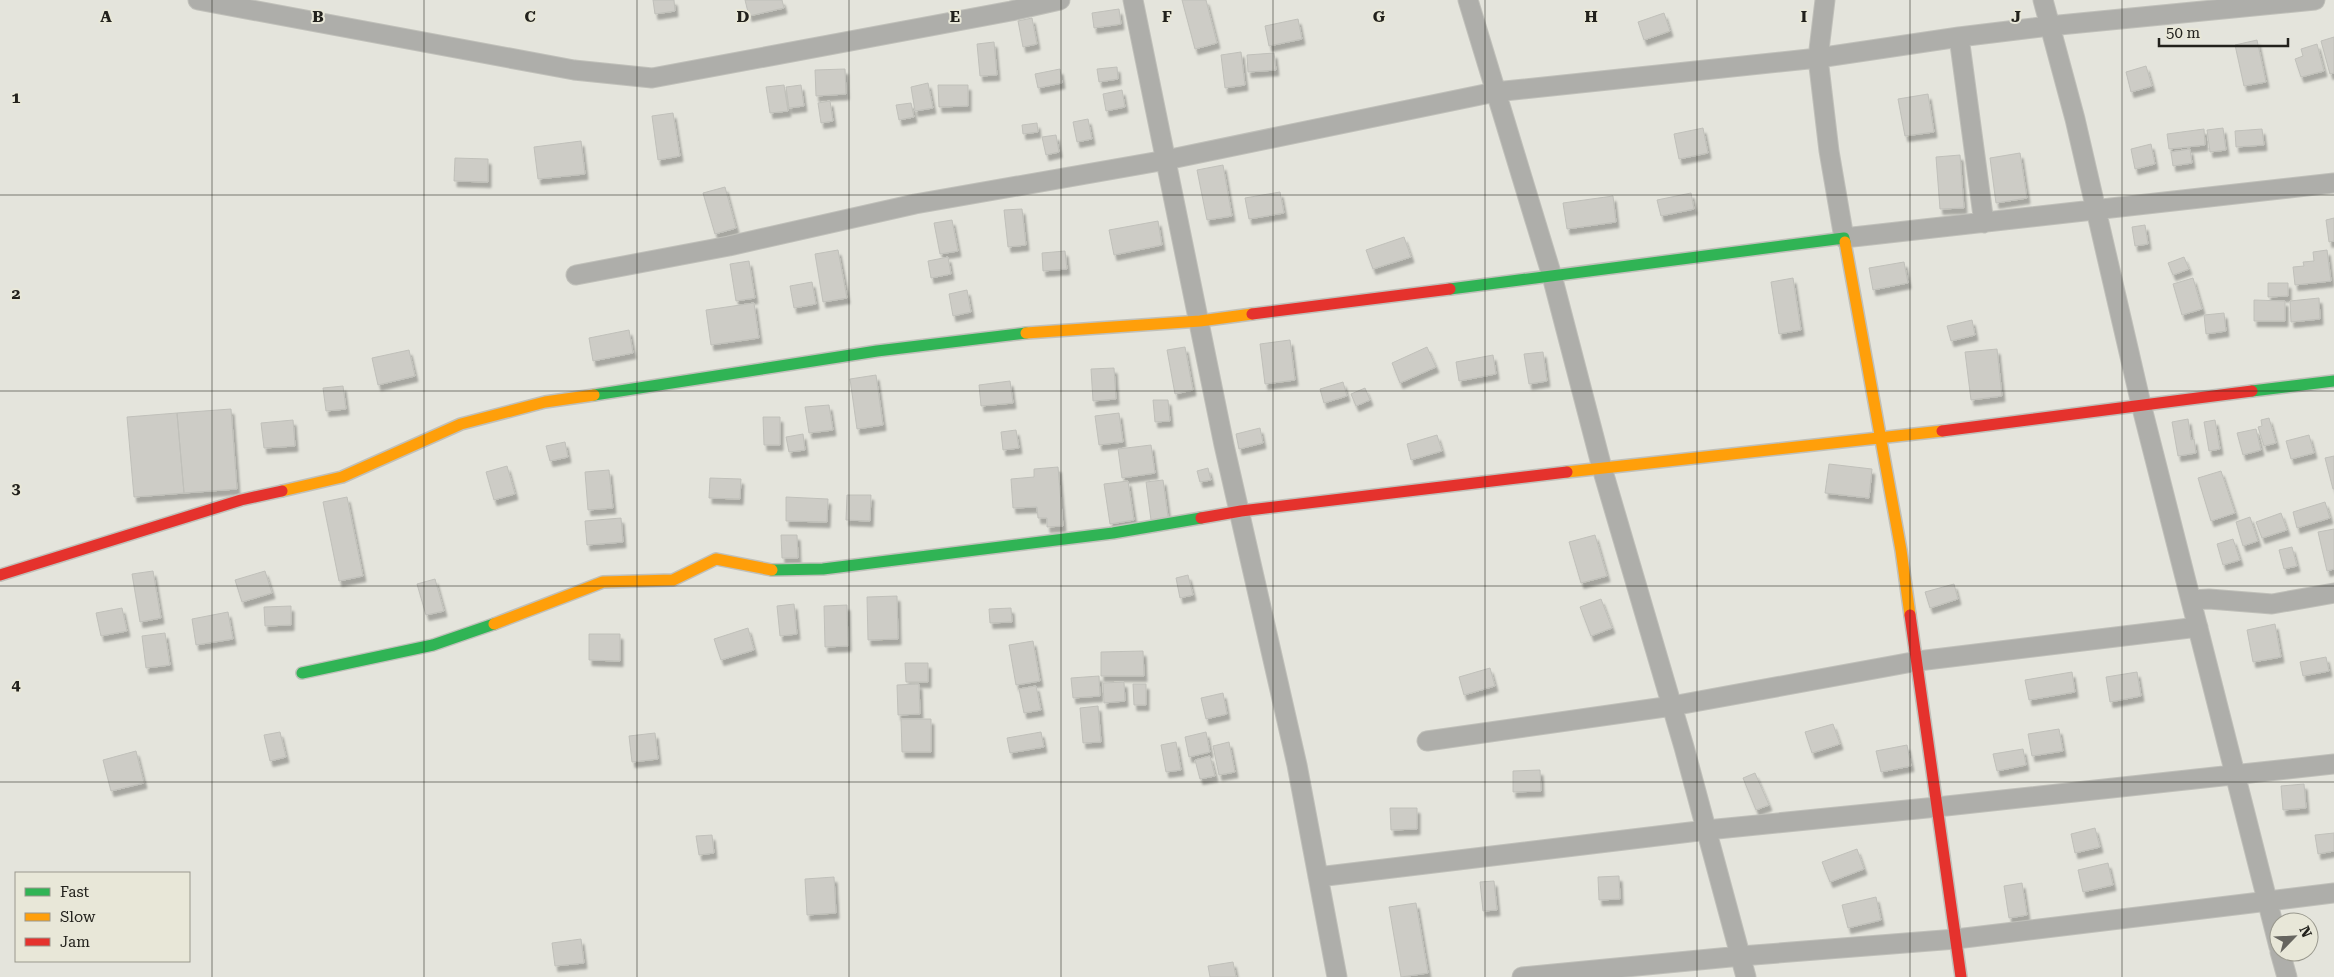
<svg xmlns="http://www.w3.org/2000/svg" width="2334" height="977" font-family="'Roboto Serif',serif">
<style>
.building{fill:#cdccc6;stroke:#c0c0ba;filter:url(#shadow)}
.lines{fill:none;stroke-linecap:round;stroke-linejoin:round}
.street-casing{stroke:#c0c0ba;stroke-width:21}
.fast-casing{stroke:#c0c0ba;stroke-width:14}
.slow-casing{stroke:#c0c0ba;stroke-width:14}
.jam-casing{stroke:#c0c0ba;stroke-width:14}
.street{stroke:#aeaeaa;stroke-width:19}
.fast{stroke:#30b455;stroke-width:11}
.slow{stroke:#ff9f0a;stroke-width:11}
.jam{stroke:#e5322d;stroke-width:11}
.grid{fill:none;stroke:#22211c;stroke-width:1;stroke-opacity:0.55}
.grid-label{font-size:16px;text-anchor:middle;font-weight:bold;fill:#22211c;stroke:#e8e7d8;stroke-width:4;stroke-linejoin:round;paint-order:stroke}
</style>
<defs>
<filter id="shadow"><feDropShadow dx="3" dy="5.5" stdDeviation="1" flood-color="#0004"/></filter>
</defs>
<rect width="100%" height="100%" fill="#e4e4dc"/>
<path class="building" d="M653 0H674L675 11 655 14Z
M745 0H782L784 8 749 16Z
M1182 0H1206L1217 43 1195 49Z
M1119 9 1121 24 1094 28 1092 13Z
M1664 13 1670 31 1644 40 1638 22Z
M1032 18 1037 44 1023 47 1018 21Z
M1298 19 1302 39 1269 46 1265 26Z
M2334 37V73L2330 74 2321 41Z
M2257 40 2266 82 2244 86 2235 45Z
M994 42 997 75 980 76 977 44Z
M2317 44 2324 71 2301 77 2295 59 2303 56 2301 49Z
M1241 52 1245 85 1225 88 1221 55Z
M1274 53 1276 70 1248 72 1247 55Z
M2146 66 2152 86 2131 92 2126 72Z
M1117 67 1118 79 1099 82 1097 69Z
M845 69 846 94 816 96 815 70Z
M1060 69 1062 83 1038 88 1035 74Z
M928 83 933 108 915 111 911 87Z
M784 85 788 111 770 113 766 87Z
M801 85 804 106 789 108 786 87Z
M938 85H968V106L939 107Z
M1122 90 1125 107 1106 111 1103 94Z
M1928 94 1934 132 1905 136 1898 99Z
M830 101 833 121 821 123 818 103Z
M911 103 914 117 899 120 896 105Z
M673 113 680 156 658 160 652 116Z
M1088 119 1092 139 1077 142 1073 122Z
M1037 123 1038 132 1023 134 1022 125Z
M1703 128 1708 153 1679 159 1674 134Z
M2223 128 2226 150 2210 152 2207 130Z
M2204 129 2205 145 2169 149 2167 134Z
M2262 129 2264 145 2236 147 2235 131Z
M1056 135 1059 152 1046 155 1042 137Z
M581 141 585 174 538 179 534 147Z
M2151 144 2155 164 2135 169 2131 149Z
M2190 149 2192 163 2173 166 2171 152Z
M2020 153 2027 198 1996 203 1990 158Z
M1960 155 1964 208 1940 209 1936 157Z
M455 158 488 159V182L454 181Z
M1223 165 1232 216 1207 220 1197 170Z
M725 187 736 228 715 234 703 193Z
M1280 192 1284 213 1249 219 1245 198Z
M1691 193 1694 209 1661 216 1657 200Z
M1613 196 1616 222 1567 229 1563 203Z
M1022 209 1026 245 1008 247 1004 210Z
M2334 218V241L2329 242 2326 220Z
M952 220 958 251 940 254 934 223Z
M1158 221 1162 245 1114 255 1109 230Z
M2145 225 2148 244 2135 246 2132 227Z
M1404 237 1411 257 1373 269 1366 250Z
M838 250 847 298 823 302 815 254Z
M2327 250 2331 281 2295 285 2293 267 2304 266 2303 262 2314 261 2313 252Z
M1065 251 1067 269 1043 271 1042 253Z
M948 257 951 274 931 278 928 261Z
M2184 257 2189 269 2173 275 2168 263Z
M749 261 755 298 736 301 730 264Z
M1904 262 1908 283 1873 290 1869 268Z
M1793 278 1801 330 1779 334 1771 282Z
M2193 278 2202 309 2182 315 2173 284Z
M812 282 816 304 794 308 790 286Z
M2268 283H2288V296L2268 297Z
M967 290 971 312 953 316 949 294Z
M2319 298 2320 319 2291 322 2290 301Z
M2254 300 2285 301V321H2254Z
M754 303 759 338 711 345 706 310Z
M2224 313 2226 331 2206 334 2204 315Z
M1972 320 1975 335 1951 341 1947 326Z
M629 330 633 353 593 361 589 338Z
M1290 340 1295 380 1265 384 1260 344Z
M1185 347 1193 390 1175 394 1167 350Z
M1427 347 1436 367 1400 383 1392 363Z
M1997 349 2002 396 1971 400 1965 352Z
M409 350 415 376 378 385 372 358Z
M1543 352 1547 381 1529 384 1524 354Z
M1493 355 1496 374 1459 381 1456 362Z
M1114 368 1116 399 1093 401 1091 369Z
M876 375 883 425 857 429 850 379Z
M1010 381 1013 403 981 406 979 385Z
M1343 382 1347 396 1324 403 1320 389Z
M343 386 346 409 326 411 323 388Z
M1365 388 1370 400 1356 406 1351 394Z
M1153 400H1168L1170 421 1155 422Z
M829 405 833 430 809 433 805 407Z
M231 409 237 489 184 493 177 413Z
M177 413 184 493 134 497 127 417Z
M1119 413 1123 442 1099 445 1095 416Z
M763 417H780V445H764Z
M2269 418 2276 443 2264 446 2258 427 2262 426 2261 420Z
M2188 419 2191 440 2194 439 2196 453 2178 456 2172 422Z
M293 420 295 446 264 448 261 423Z
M2215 420 2220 449 2209 451 2204 422Z
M1260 428 1263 443 1239 449 1236 434Z
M2256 429 2261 450 2243 455 2237 433Z
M1016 430 1019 448 1003 450 1001 432Z
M803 434 805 450 789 452 786 437Z
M1437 435 1442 451 1411 460 1407 444Z
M2309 435 2314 453 2291 459 2286 441Z
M565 442 568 457 550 461 546 446Z
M1151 445 1155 473 1122 478 1118 449Z
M2334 456V489H2333L2325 458Z
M1829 464 1872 469 1869 498 1825 493Z
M507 466 515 494 494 500 486 472Z
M1058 467 1063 526 1047 527V518H1038L1037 507 1013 508 1011 479 1034 477V469Z
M1208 468 1211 480 1200 482 1197 471Z
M609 470 613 508 588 510 585 472Z
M2221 471 2235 513 2211 521 2198 478Z
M710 478 741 479 740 499 709 498Z
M1163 480 1168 517 1151 520 1146 482Z
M1128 481 1134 520 1110 524 1104 484Z
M847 495H871L870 521 846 520Z
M347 497 363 576 339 581 323 502Z
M786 497 828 499 827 522 786 521Z
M2325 502 2330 518 2297 528 2293 512Z
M2281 513 2287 530 2262 538 2256 522Z
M2250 517 2258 541 2243 546 2236 522Z
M621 518 623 542 587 545 585 521Z
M2334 529V569L2327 571 2318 532Z
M781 535H797L798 558H782Z
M1595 535 1607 576 1581 583 1569 542Z
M2233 539 2240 560 2223 565 2217 544Z
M2292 547 2297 566 2284 569 2279 550Z
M153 571 161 618 140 622 132 574Z
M265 571 272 593 242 602 235 580Z
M1188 575 1193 595 1180 598 1176 578Z
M435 579 444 611 426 615 417 584Z
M1954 584 1958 599 1930 608 1925 592Z
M897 596 898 639 868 640 867 597Z
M1601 599 1612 628 1591 636 1580 607Z
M794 604 797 634 780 636 777 606Z
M847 605 848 646 825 647 824 606Z
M291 606V625L265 626 264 607Z
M122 608 127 631 101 636 96 613Z
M1011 608 1012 622 990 623 989 609Z
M228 612 233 639 196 645 192 619Z
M2275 624 2281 657 2253 662 2247 630Z
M748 628 754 650 721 660 714 639Z
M165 633 170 665 146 668 142 636Z
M589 634H620V661L589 660Z
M1033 641 1040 681 1016 685 1009 645Z
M1143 651 1144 676H1101V652Z
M2326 657 2329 671 2303 676 2300 662Z
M905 663H928V682H906Z
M1490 668 1495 686 1464 695 1459 677Z
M2072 672 2075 692 2029 700 2025 680Z
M2137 672 2141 696 2110 702 2106 677Z
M1099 676 1100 696 1073 698 1071 678Z
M1124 682 1125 701 1104 703 1103 683Z
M919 684 920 714 898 715 897 685Z
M1133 684H1146V705H1134Z
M1036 686 1041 710 1024 713 1019 689Z
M1223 693 1227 714 1206 719 1201 698Z
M1098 706 1101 742 1083 743 1080 708Z
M901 719H931V752H902Z
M1833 724 1840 744 1812 753 1805 732Z
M2059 729 2063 751 2032 756 2028 734Z
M280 732 286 757 270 761 264 735Z
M1041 732 1044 747 1010 753 1007 738Z
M1206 732 1210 752 1189 757 1185 737Z
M655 733 658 759 632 762 629 736Z
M1176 742 1181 770 1166 772 1161 745Z
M1229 742 1235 772 1219 775 1213 746Z
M1907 745 1911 766 1881 772 1876 751Z
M2023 749 2026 765 1997 771 1993 754Z
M136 751 144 783 111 791 103 760Z
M1210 756 1215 776 1200 779 1195 760Z
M1540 770 1541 791 1513 792V771Z
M1755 773 1769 805 1756 810 1743 778Z
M2304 784 2306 808 2283 810 2281 786Z
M1390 808H1417V829L1391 830Z
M2095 828 2100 847 2075 853 2071 834Z
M2334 833V851L2318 854 2315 835Z
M712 835 714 853 699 855 696 836Z
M1857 849 1864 869 1830 882 1822 862Z
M2108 863 2113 885 2083 892 2078 870Z
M1619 876 1620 899 1599 900 1598 877Z
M834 877 836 913 807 915 805 879Z
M1494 881 1497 910 1483 911 1480 882Z
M2022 883 2027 915 2009 918 2004 886Z
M1876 897 1881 920 1848 928 1842 905Z
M1416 903 1428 973 1401 977 1389 907Z
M581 939 584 963 555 966 552 943Z
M1233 962 1236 977H1210L1208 966Z"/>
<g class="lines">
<g class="street-casing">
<path id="street" d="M198 0 574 70 652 78 1011 11 1060 0
M1133 0 1224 445 1297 765 1337 977
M1468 0 1552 276 1602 468 1684 747 1746 977
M1825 0 1818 58 1829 151 1844 238 2334 183
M2043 0 2075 119 2141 404 2279 947
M1959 37 1984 223
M576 275 729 246 915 204 1166 160 1495 92 1818 58 1959 37 2049 26 2315 0
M2191 600 2209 599 2272 604 2334 593
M1427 741 1672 706 1918 661 2198 627
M1318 877 1707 830 1937 807 2334 764
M2280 952 2287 977
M1522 977 1741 956 1956 939 2334 893"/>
</g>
<g class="fast-casing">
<path id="fast" d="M1450 289 1844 238 1845 242
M2252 391 2334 381
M594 395 877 351 1026 333
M772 570 823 569 1113 533 1201 518
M302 673 433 645 494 624"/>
</g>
<g class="slow-casing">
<path id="slow" d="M1845 242 1901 550 1910 615
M1026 333 1200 321 1252 314
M1567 472 1942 431
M282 491 342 477 461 424 545 402 594 395
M494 624 603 582 673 580 716 559 772 570"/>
</g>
<g class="jam-casing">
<path id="jam" d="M1252 314 1450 289
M1942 431 2252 391
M1201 518 1241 511 1567 472
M0 575 241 500 282 491
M1910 615 1961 977"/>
</g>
<use href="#street" class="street"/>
<use href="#fast" class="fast"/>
<use href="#slow" class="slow"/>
<use href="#jam" class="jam"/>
</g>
<path class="grid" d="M212 0V977M424 0V977M637 0V977M849 0V977M1061 0V977M1273 0V977M1485 0V977M1697 0V977M1910 0V977M2122 0V977M0 195H2334M0 391H2334M0 586H2334M0 782H2334"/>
<g class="grid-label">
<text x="106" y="22">A</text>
<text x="318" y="22">B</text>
<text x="530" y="22">C</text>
<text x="743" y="22">D</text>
<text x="955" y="22">E</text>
<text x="1167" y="22">F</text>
<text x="1379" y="22">G</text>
<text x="1591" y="22">H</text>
<text x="1804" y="22">I</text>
<text x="2016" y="22">J</text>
<text x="16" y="103">1</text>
<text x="16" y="299">2</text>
<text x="16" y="494">3</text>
<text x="16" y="690">4</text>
</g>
<rect x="15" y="872" width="175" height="90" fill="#e8e7d8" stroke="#99988d"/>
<rect x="25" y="888" width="25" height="8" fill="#30b455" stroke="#99988d"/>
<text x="60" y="897" font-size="15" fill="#22211c">Fast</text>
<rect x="25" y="913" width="25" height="8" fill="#ff9f0a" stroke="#99988d"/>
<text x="60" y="922" font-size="15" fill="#22211c">Slow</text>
<rect x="25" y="938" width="25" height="8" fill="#e5322d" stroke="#99988d"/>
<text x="60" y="947" font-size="15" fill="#22211c">Jam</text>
<g transform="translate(2294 937) rotate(66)"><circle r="24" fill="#e8e7d8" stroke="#99988d"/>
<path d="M0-4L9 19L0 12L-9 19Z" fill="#66655f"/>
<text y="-8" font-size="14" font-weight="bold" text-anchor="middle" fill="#22211c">N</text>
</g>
<path d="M2159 38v8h129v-8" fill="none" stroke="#22211c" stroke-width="2.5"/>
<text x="2166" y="38" font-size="15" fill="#22211c" stroke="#e8e7d8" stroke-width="4" paint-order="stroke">50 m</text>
</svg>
